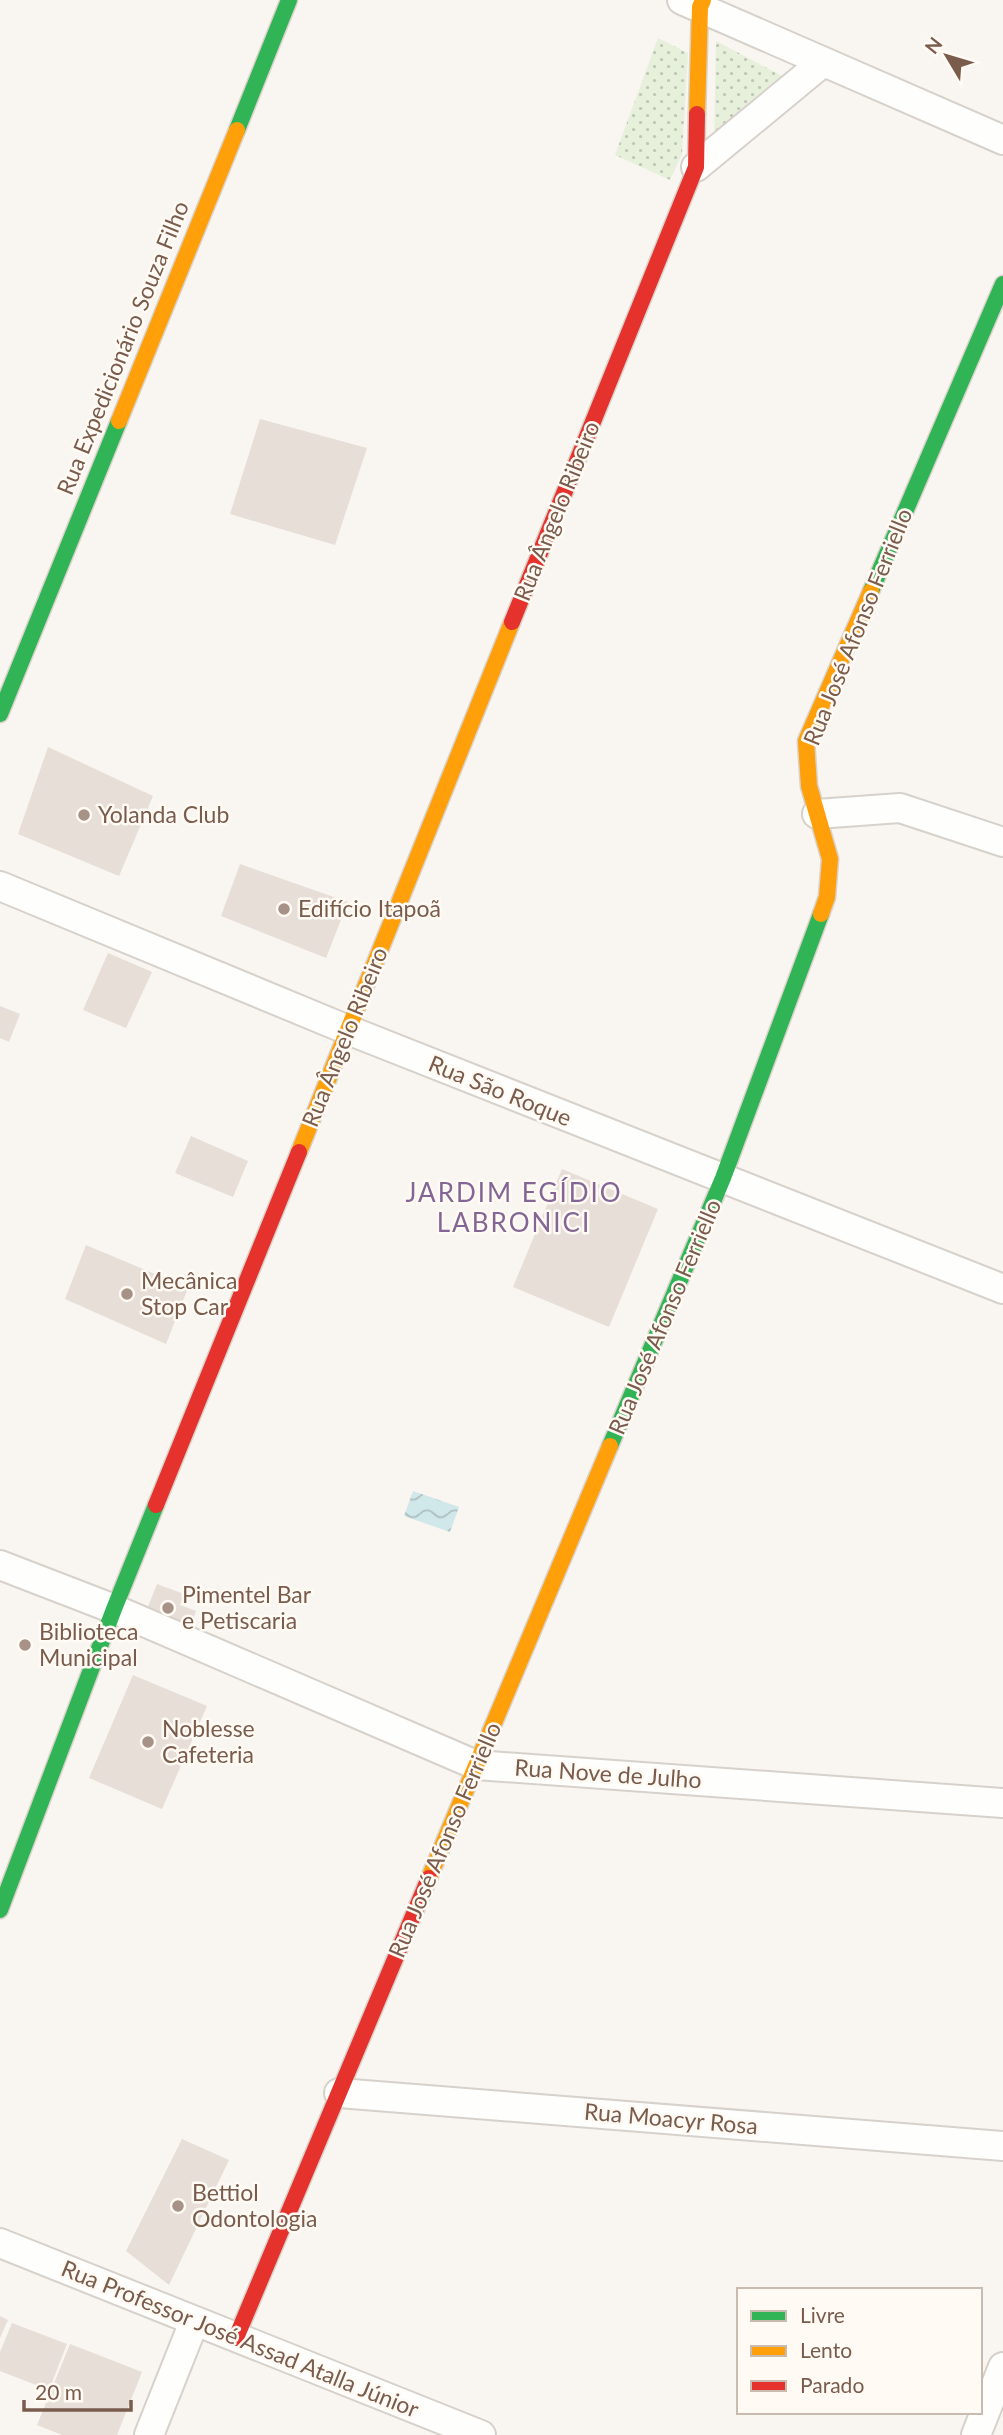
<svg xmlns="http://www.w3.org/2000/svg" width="1003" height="2435" font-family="Lato,sans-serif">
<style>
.park{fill:url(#park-dots)}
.water{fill:url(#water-waves)}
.building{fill:#e6ded7}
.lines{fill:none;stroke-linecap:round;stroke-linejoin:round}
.street-casing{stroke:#d7d1cb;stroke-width:32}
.fast-casing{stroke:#d9d2cb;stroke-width:19}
.slow-casing{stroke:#d9d2cb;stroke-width:19}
.jam-casing{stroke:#d9d2cb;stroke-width:19}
.street{stroke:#fefefd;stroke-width:28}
.fast{stroke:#30b455;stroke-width:16}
.slow{stroke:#ff9f0a;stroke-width:16}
.jam{stroke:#e5322d;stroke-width:16}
.poi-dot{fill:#a69286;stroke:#fffaf3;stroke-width:2.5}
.labels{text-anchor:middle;stroke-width:5;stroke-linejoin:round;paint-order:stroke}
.street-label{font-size:23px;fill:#7a5c4d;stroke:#fffaf3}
.poi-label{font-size:23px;fill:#7a5c4d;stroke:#fffaf3;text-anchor:start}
.quarter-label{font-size:26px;letter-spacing:2px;fill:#846695;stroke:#fffaf3}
</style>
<defs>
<pattern id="park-dots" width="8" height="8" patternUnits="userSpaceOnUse" patternTransform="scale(1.75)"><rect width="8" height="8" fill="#e7f0db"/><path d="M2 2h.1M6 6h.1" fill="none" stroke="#c0c6b4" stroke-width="1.8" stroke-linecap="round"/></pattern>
<pattern id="water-waves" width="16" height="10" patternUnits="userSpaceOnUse" patternTransform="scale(1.75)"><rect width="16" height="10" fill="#d0e8ea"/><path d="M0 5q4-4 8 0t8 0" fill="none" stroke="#aebfc0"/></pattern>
</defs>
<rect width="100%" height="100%" fill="#f9f5f0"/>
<path class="park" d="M658 38 688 53 682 154 670 180 615 155Z
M716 41 784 77 714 140Z"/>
<path class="water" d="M413 1491 459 1507 450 1532 404 1516Z"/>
<path class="building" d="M260 419 367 448 335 545 230 514Z
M48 747 153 796 119 876 18 834Z
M240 864 348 902 326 958 221 916Z
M108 953 152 972 126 1028 83 1010Z
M0 1006 20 1014 9 1042 0 1038Z
M191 1136 248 1161 233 1197 175 1173Z
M562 1169 658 1209 609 1327 513 1287Z
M86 1245 188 1288 166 1344 65 1299Z
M157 1584 184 1594 180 1605 196 1611 189 1630 145 1614Z
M133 1675 207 1706 162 1809 89 1778Z
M182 2139 229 2160 169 2285 126 2251Z
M0 2316 8 2320 0 2338Z
M12 2323 67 2344 49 2390 0 2371V2352Z
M70 2344 142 2372 117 2435H62L37 2425Z"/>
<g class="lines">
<g class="street-casing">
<path id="street" d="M682 0 1003 140
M696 167 822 63
M817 814 900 808 1003 842
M0 886 348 1030 1003 1289
M0 1565 114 1609 476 1765 1003 1803
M339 2093 1003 2146
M0 2243 481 2435
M149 2435 194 2322
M976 2435 1003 2367"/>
</g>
<g class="fast-casing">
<path id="fast" d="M237 130 289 0
M871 591 1003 284
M0 714 119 421
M610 1446 723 1178 821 914
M0 1910 114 1609 156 1505"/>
</g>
<g class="slow-casing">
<path id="slow" d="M697 114 700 7 703 0
M119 421 237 130
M821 914 827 897 830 859 809 786 806 741 871 591
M299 1152 512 622
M429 1878 610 1446"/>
</g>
<g class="jam-casing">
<path id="jam" d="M512 622 696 167 697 114
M156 1505 299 1152
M236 2338 429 1878"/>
</g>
<use href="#street" class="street"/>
<use href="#fast" class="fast"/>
<use href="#slow" class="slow"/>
<use href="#jam" class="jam"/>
</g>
<g class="poi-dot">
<circle cx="84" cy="815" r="7"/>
<circle cx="284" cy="909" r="7"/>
<circle cx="127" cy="1294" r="7"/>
<circle cx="168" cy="1608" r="7"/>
<circle cx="25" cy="1645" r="7"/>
<circle cx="148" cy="1742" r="7"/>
<circle cx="178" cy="2206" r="7"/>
</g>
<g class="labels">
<g class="street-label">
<text transform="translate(123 348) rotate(-68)" y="8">Rua Expedicionário Souza Filho</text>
<text transform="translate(557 511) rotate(-68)" y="8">Rua Ângelo Ribeiro</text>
<text transform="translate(858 627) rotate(-68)" y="8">Rua José Afonso Ferriello</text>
<text transform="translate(345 1037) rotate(-68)" y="8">Rua Ângelo Ribeiro</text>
<text transform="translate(500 1091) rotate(22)" y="8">Rua São Roque</text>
<text transform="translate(665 1317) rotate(-67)" y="8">Rua José Afonso Ferriello</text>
<text transform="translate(608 1774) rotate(4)" y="8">Rua Nove de Julho</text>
<text transform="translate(445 1840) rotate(-67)" y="8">Rua José Afonso Ferriello</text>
<text transform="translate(671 2119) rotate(5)" y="8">Rua Moacyr Rosa</text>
<text transform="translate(240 2339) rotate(22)" y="8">Rua Professor José Assad Atalla Júnior</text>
</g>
<g class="poi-label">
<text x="98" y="823">Yolanda Club</text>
<text x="298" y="917">Edifício Itapoã</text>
<text x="141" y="1289">Mecânica<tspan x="141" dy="26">Stop Car</tspan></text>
<text x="182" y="1603">Pimentel Bar<tspan x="182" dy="26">e Petiscaria</tspan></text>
<text x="39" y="1640">Biblioteca<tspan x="39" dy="26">Municipal</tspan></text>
<text x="162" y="1737">Noblesse<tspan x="162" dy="26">Cafeteria</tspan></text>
<text x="192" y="2201">Bettiol<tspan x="192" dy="26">Odontologia</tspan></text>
</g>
<g class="quarter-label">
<text x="514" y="1202">JARDIM EGÍDIO<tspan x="514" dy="30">LABRONICI</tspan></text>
</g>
</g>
<rect x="737" y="2288" width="245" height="126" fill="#fffaf3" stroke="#cabbb1" stroke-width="2"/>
<rect x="751" y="2311" width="35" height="10" fill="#30b455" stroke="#cabbb1" stroke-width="2"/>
<text x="800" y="2323" font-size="21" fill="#7a5c4d">Livre</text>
<rect x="751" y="2346" width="35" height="10" fill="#ff9f0a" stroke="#cabbb1" stroke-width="2"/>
<text x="800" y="2358" font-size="21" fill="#7a5c4d">Lento</text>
<rect x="751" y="2381" width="35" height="10" fill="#e5322d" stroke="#cabbb1" stroke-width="2"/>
<text x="800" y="2393" font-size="21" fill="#7a5c4d">Parado</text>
<g transform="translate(947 56) rotate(308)" stroke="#fffaf3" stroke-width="5" paint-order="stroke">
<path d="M0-5L12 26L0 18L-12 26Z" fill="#7a5c4d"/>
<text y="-10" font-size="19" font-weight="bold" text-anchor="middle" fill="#7a5c4d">N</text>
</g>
<path d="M24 2400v10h107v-10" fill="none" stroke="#7a5c4d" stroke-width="3.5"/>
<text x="35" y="2400" font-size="21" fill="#7a5c4d" stroke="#fffaf3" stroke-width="5" paint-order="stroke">20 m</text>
</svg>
